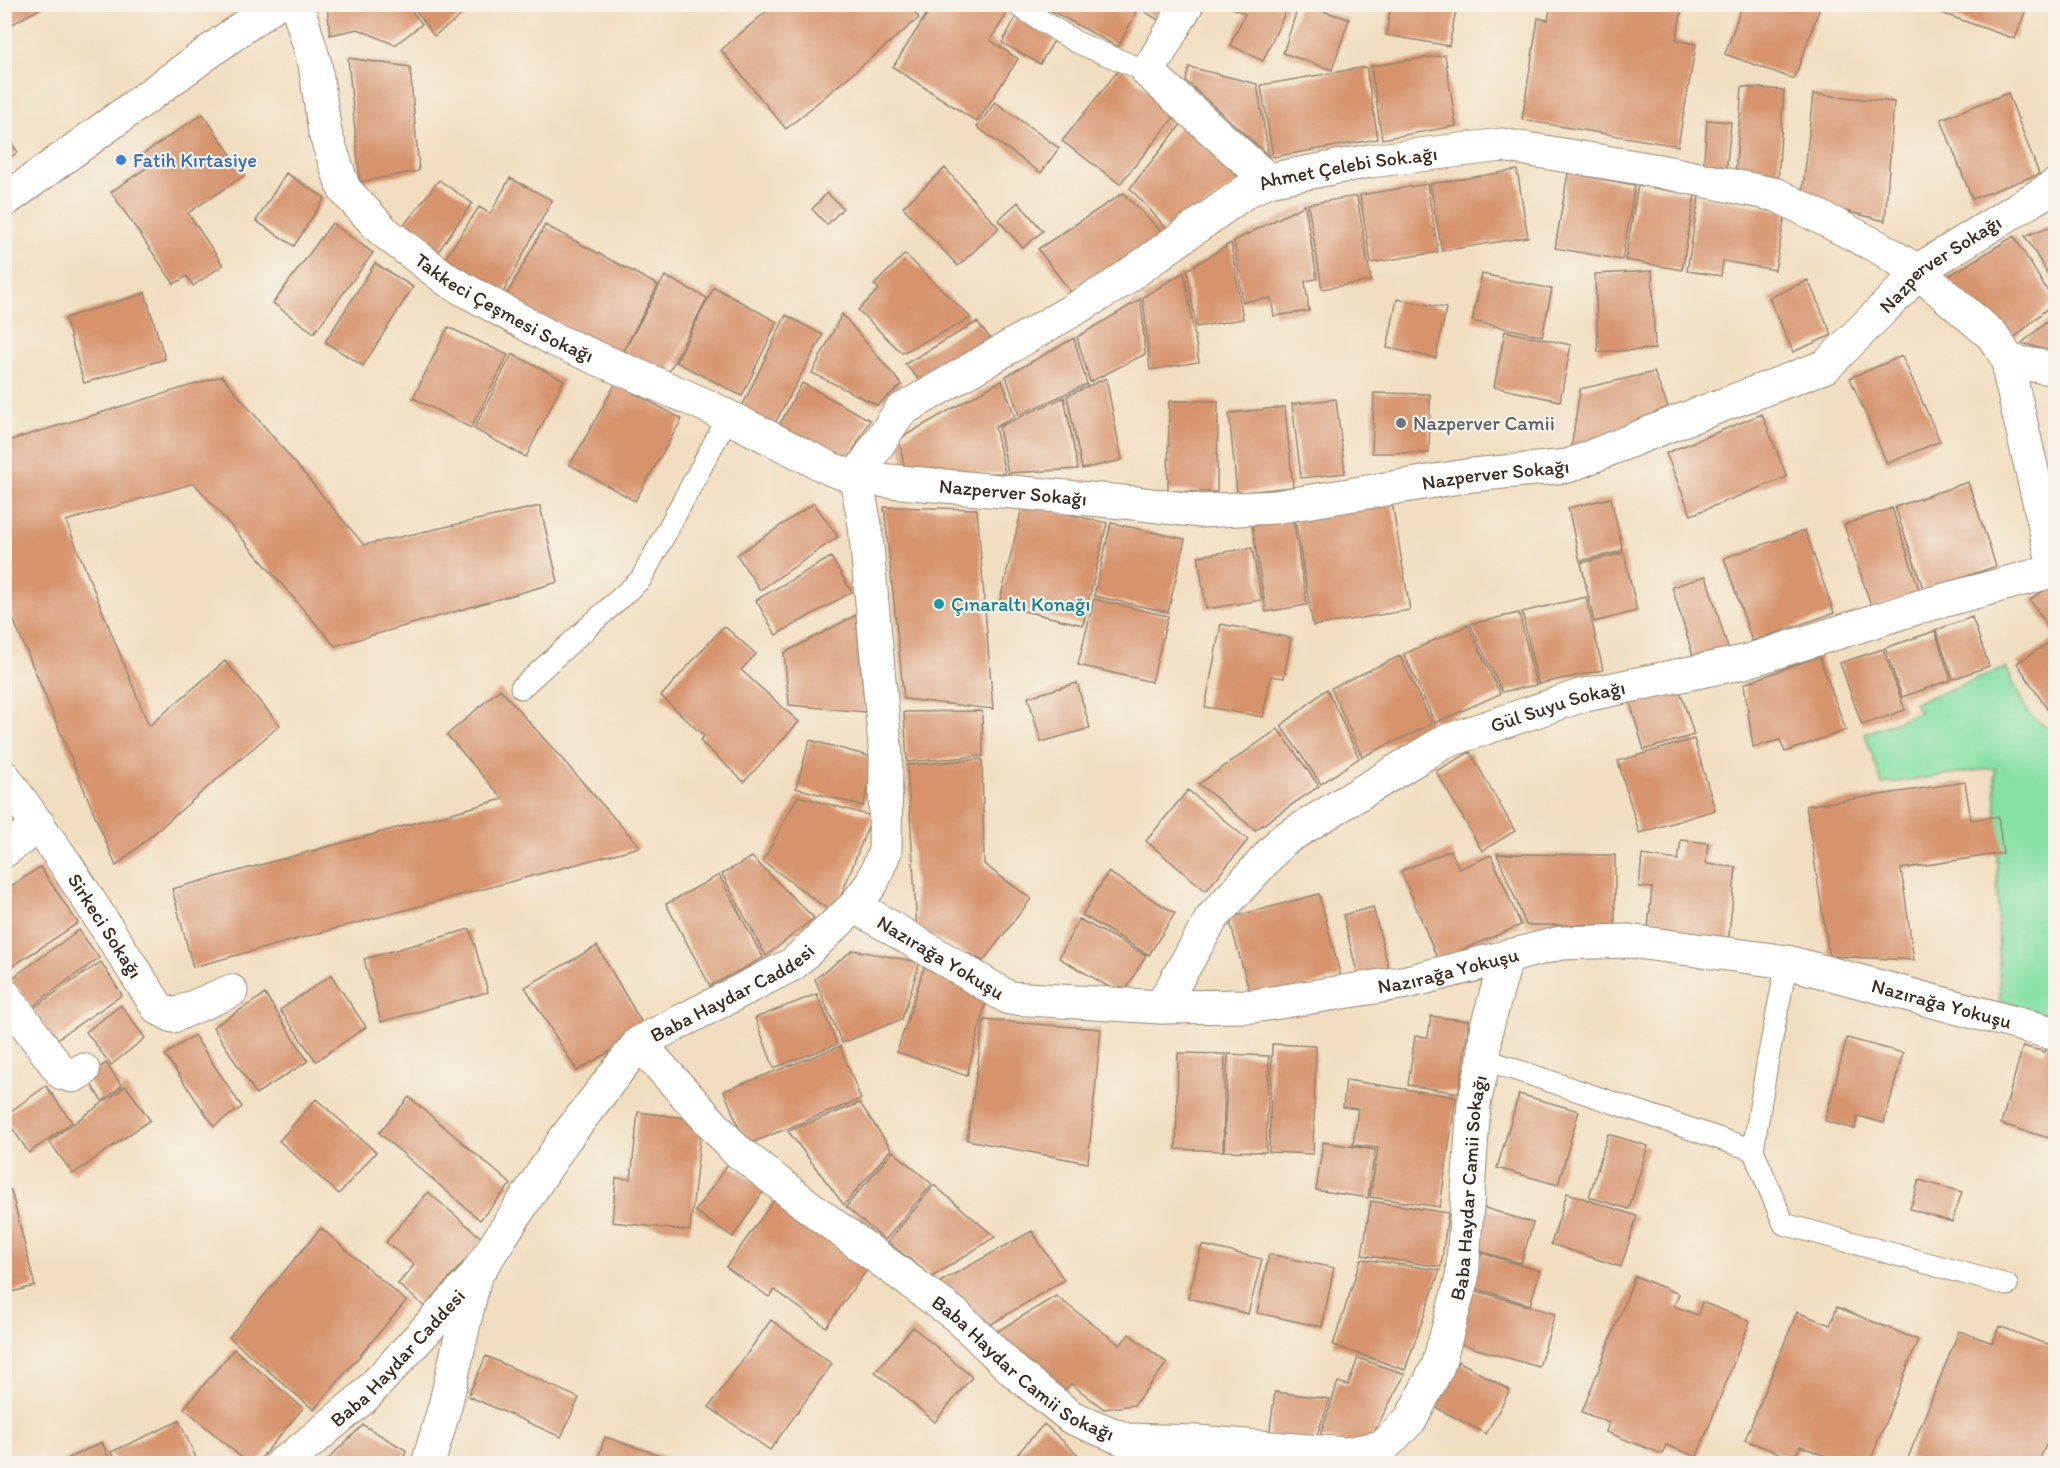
<svg xmlns="http://www.w3.org/2000/svg" width="2060" height="1468" font-family="Itim,sans-serif">
<style>
.green{fill:#86e1a6;stroke:#608662;stroke-width:1.5}
.building{fill:#d6936c}
.lines{fill:none;stroke-linecap:round;stroke-linejoin:round}
.lane-casing{stroke:#96846f;stroke-width:23}
.street-casing{stroke:#96846f;stroke-width:35}
.lane{stroke:#fff;stroke-width:21}
.street{stroke:#fff;stroke-width:33}
.shop-dot{fill:#3f7fe0;stroke:#f7f3e8;stroke-width:2}
.worship-dot{fill:#6b7280;stroke:#f7f3e8;stroke-width:2}
.culture-dot{fill:#0f9aa8;stroke:#f7f3e8;stroke-width:2}
.labels{text-anchor:middle;stroke-width:4.5;stroke-linejoin:round;paint-order:stroke}
.shop-label{font-size:20px;fill:#366cbe;stroke:#f7f3e8;text-anchor:start}
.street-label{font-size:20px;fill:#3b2a1e;stroke:#f7f3e8}
.worship-label{font-size:20px;fill:#5b616d;stroke:#f7f3e8;text-anchor:start}
.culture-label{font-size:20px;fill:#0d838f;stroke:#f7f3e8;text-anchor:start}
</style>
<rect width="100%" height="100%" fill="#f7f3e8"/>
<filter id="ink" filterUnits="userSpaceOnUse"><feTurbulence type="fractalNoise" baseFrequency=".0167" numOctaves="2"/><feDisplacementMap in="SourceGraphic" scale="12" xChannelSelector="R" yChannelSelector="G"/><feConvolveMatrix kernelMatrix="1 2 1 2 8 2 1 2 1" color-interpolation-filters="sRGB"/></filter>
<filter id="wash" filterUnits="userSpaceOnUse"><feTurbulence type="fractalNoise" baseFrequency=".008" numOctaves="4" result="noise"/><feDisplacementMap in="SourceGraphic" scale="24" xChannelSelector="R" yChannelSelector="G"/><feGaussianBlur stdDeviation="1.35" result="paint"/><feColorMatrix in="noise" values="0 0 0 0 0 0 0 0 0 0 0 0 0 0 0 0 0 1.4 0 .05"/><feComposite in="paint" operator="in"/></filter>
<g filter="url(#wash)">
<rect width="100%" height="100%" fill="#f1dec0"/>
<path class="green" d="M2006 668 2028 713 2055 734V1018L2000 1001 1995 768 1882 784 1865 734 1920 712 1914 703Z"/>
<g id="blocks">
<path class="building" d="M411 4H477L434 36Z
M775 4H908L919 18 786 129 721 50Z
M933 4H992L1007 14 990 40 1018 59 977 122 893 67Z
M1039 4H1121L1136 13 1118 47Z
M1133 4H1175L1163 23Z
M1225 4H1289L1263 61 1230 45 1245 14Z
M1299 4 1349 19 1332 70 1283 53Z
M1391 4 1457 5 1449 46 1386 35Z
M1551 4H1683L1676 40 1696 44 1678 146 1522 120 1538 18 1548 20Z
M1916 4H2028L2015 39Z
M4 5H46L4 29Z
M327 5H407L422 24 395 45 358 29 330 35Z
M1742 5H1821L1794 79 1725 54Z
M1016 17 1055 39 1040 64 1002 43Z
M1445 55 1456 126 1382 139 1371 66Z
M348 58 410 67 419 171 360 182Z
M1121 67 1176 115 1120 184 1062 141Z
M1189 67 1257 84 1269 156 1186 81Z
M1366 67 1378 139 1273 157 1261 85Z
M1742 87 1784 90 1778 180 1735 177Z
M2008 93 2039 174 1972 199 1941 119Z
M1813 94 1894 102 1885 221 1802 200Z
M995 102 1059 148 1041 173 977 127Z
M203 114 245 175 188 213 223 265 193 286 187 276 174 284 111 192 146 168 140 156Z
M1707 120 1731 122 1726 175 1703 173Z
M1184 121 1241 180 1170 232 1130 188Z
M4 134 18 152 4 162Z
M945 168 999 228 958 266 903 207Z
M1517 170 1528 237 1442 251 1430 184Z
M286 173 325 198 294 246 256 221Z
M1568 173 1635 185 1622 260 1555 248Z
M510 178 552 200 499 300 441 265 479 207 490 214Z
M439 180 472 203 433 259 397 234Z
M1427 184 1438 252 1371 263 1360 195Z
M1638 185 1695 195 1682 270 1625 260Z
M827 193 843 208 827 225 812 209Z
M1123 193 1166 236 1073 295 1038 249Z
M1357 196 1371 281 1322 289 1308 204Z
M1699 196 1786 211 1775 270 1723 261 1721 276 1687 271Z
M1018 202 1043 231 1023 248 998 220Z
M1305 205 1317 279 1305 281 1309 311 1274 316 1271 298 1243 302 1234 241Z
M332 223 373 253 314 333 273 303Z
M2056 224V287L2025 236Z
M545 225 658 285 619 359 505 298Z
M2014 236 2054 302 2012 340 1942 280Z
M1231 243 1243 319 1196 327 1187 270Z
M905 254 971 318 902 353 858 310 879 289 874 285Z
M375 263 413 287 363 366 325 342Z
M1652 271 1655 349 1598 352 1595 274Z
M1184 272 1199 362 1150 370 1143 297Z
M1482 274 1552 289 1542 336 1472 321Z
M665 276 707 298 663 383 620 359Z
M1808 280 1832 335 1793 352 1769 298Z
M714 287 777 322 742 396 676 362Z
M145 293 165 359 84 383 65 318Z
M1141 299 1145 354 1090 382 1077 337Z
M1397 299 1446 308 1436 358 1387 348Z
M842 314 902 385 877 405 812 373Z
M2056 314V353L2022 343Z
M786 315 823 335 771 430 739 413Z
M977 322 994 343 923 384 905 364Z
M448 327 508 355 471 428 413 398Z
M1505 331 1571 345 1560 401 1494 387Z
M1074 338 1087 384 1019 415 1006 376Z
M512 354 564 380 526 457 474 429Z
M1902 356 1940 441 1887 464 1850 378Z
M1654 372 1668 407 1571 449 1580 389Z
M222 376 364 545 540 506 558 582 335 646 194 483 66 521 149 726 225 661 280 725 116 866 4 597V442Z
M1106 378 1122 460 1082 469 1067 396Z
M1002 380 1015 417 995 427 1005 473 906 476 899 439Z
M616 383 682 419 635 501 570 465Z
M802 383 870 420 848 460 774 435Z
M1374 393 1430 394 1429 453H1372Z
M1064 397 1078 469 1008 473 999 427Z
M1336 399 1345 473 1301 478 1292 404Z
M1169 401H1218L1217 492 1168 491Z
M1285 407 1293 487 1237 493 1229 413Z
M1762 414 1787 477 1691 515 1666 453Z
M1968 482 1996 566 1924 591 1895 507Z
M1611 498 1623 551 1580 561 1568 508Z
M814 503 838 537 760 590 737 555Z
M1392 503 1410 610 1313 626 1295 519Z
M1023 504 1107 523 1083 625 999 605Z
M884 507 977 509 993 709 904 699Z
M1892 508 1920 592 1872 608 1844 525Z
M1293 519 1307 605 1266 612 1252 526Z
M1111 523 1185 539 1168 612 1094 596Z
M1805 530 1834 613 1752 641 1724 558Z
M1252 548 1262 600 1206 609 1198 556Z
M1624 553 1637 611 1594 622 1581 563Z
M831 557 852 592 776 635 756 600Z
M1706 576 1728 648 1694 659 1672 587Z
M2052 585 2056 591V630L2052 632 2030 600Z
M1586 597 1603 670 1538 684 1522 612Z
M1094 599 1168 616 1152 682 1078 665Z
M1519 613 1536 685 1502 692 1470 624Z
M856 615 865 712 789 705 784 653Z
M1972 617 1989 666 1953 679 1936 630Z
M1221 624 1291 638 1284 678 1271 676 1263 717 1205 707Z
M1468 625 1500 694 1435 723 1404 654Z
M724 626 756 654 741 670 799 722 744 782 700 741 704 736 661 696Z
M1935 631 1951 680 1902 697 1885 648Z
M2056 638V723L2017 663Z
M1883 649 1905 710 1862 725 1840 663Z
M1400 656 1432 724 1362 757 1331 688Z
M1819 656 1846 730 1785 752 1780 740 1753 747 1744 684Z
M1077 683 1090 728 1041 742 1028 697Z
M1678 684 1694 735 1644 750 1629 699Z
M500 689 640 847 193 967 172 889 503 799 447 735Z
M1327 689 1359 758 1321 784 1281 726Z
M982 711 983 756 907 762 904 712Z
M1278 729 1319 786 1255 830 1199 784Z
M1694 739 1715 810 1639 833 1618 761Z
M810 740 876 758 863 806 796 788Z
M1470 752 1515 831 1482 851 1436 771Z
M982 759 984 864 1031 899 983 961 917 929 907 765Z
M1965 782 1971 820 1998 816 2003 853 1901 869 1914 960 1829 956 1806 806Z
M1188 790 1248 840 1206 891 1146 841Z
M798 796 872 816 834 914 763 861Z
M1681 840 1708 843 1706 864 1736 867 1728 945 1647 937 1652 888 1639 887 1642 855 1678 860Z
M1451 850 1459 869 1491 855 1521 925 1438 960 1401 871Z
M1497 854 1615 855V925H1526Z
M752 857 814 918 766 956 722 874Z
M40 867 78 923 4 972V891Z
M1108 872 1175 913 1149 955 1082 915Z
M719 875 763 958 710 986 666 904Z
M1319 894 1341 977 1252 1001 1229 918Z
M1373 907 1391 978 1360 985 1343 915Z
M1079 919 1146 955 1123 995 1059 958Z
M470 929 488 992 381 1022 364 959Z
M79 930 99 958 31 1007 11 979Z
M597 946 646 1030 577 1071 525 987Z
M853 950 920 962 902 1019 842 1043 815 979Z
M926 961 988 994 967 1076 897 1052Z
M101 962 122 995 54 1041 33 1008Z
M331 975 366 1027 316 1061 280 1010Z
M265 994 308 1061 256 1094 213 1027Z
M817 994 837 1044 774 1068 755 1018Z
M121 1005 145 1038 111 1065 86 1032Z
M1431 1016 1469 1021 1459 1093 1408 1085 1415 1036 1428 1037Z
M984 1020 1101 1029 1088 1163 967 1140Z
M194 1035 242 1107 214 1126 165 1055Z
M1847 1038 1903 1053 1884 1123 1858 1116 1855 1129 1825 1121Z
M2048 1039 2056 1041V1140L2001 1124 2023 1046 2045 1052Z
M1272 1044 1316 1046 1313 1154 1269 1152Z
M840 1046 861 1099 746 1145 724 1091Z
M1178 1053 1225 1054 1223 1151 1176 1149Z
M1228 1054 1269 1056 1266 1152 1224 1151Z
M106 1063 122 1086 102 1101 86 1077Z
M1346 1080 1456 1097 1440 1207 1370 1197 1378 1148 1353 1145 1358 1109 1343 1107Z
M46 1086 72 1122 29 1153 4 1116Z
M126 1086 150 1120 73 1174 49 1141Z
M1519 1094 1579 1111 1558 1185 1497 1168Z
M409 1097 511 1184 480 1220 379 1133Z
M316 1099 376 1152 339 1194 279 1141Z
M860 1103 891 1149 844 1205 788 1131Z
M638 1112 702 1120 690 1231 612 1222 616 1178 631 1179Z
M1608 1134 1648 1146 1629 1209 1589 1197Z
M1323 1142 1375 1150 1368 1198 1316 1190Z
M893 1151 932 1184 885 1240 846 1207Z
M728 1164 765 1189 733 1237 695 1211Z
M1919 1180 1962 1192 1952 1222 1910 1209Z
M934 1185 995 1237 932 1277 888 1242Z
M11 1190 35 1286 4 1294V1191Z
M428 1192 483 1239 425 1307 398 1284 414 1265 386 1242Z
M1567 1193 1637 1216 1621 1267 1551 1244Z
M774 1200 869 1267 826 1327 775 1290 769 1297 726 1267Z
M1371 1201 1448 1213 1441 1267 1362 1255Z
M1482 1207 1533 1223 1521 1263 1469 1248Z
M321 1228 406 1301 314 1410 229 1337Z
M1032 1231 1064 1280 985 1328 940 1282Z
M1202 1245 1262 1259 1248 1314 1188 1298Z
M1482 1253 1540 1271 1530 1305 1472 1287Z
M1269 1254 1334 1268 1322 1327 1257 1313Z
M1361 1259 1440 1270 1405 1370 1333 1345Z
M1635 1276 1679 1294 1674 1306 1698 1315 1702 1302 1750 1321 1697 1457 1666 1445 1662 1454 1606 1432 1609 1423 1582 1412Z
M1471 1289 1555 1314 1539 1367 1456 1343Z
M1056 1296 1120 1345 1129 1334 1167 1363 1134 1405 1104 1409 1071 1384 1065 1390 991 1335Z
M1837 1307 1918 1340 1869 1464H1846L1800 1446 1794 1459 1745 1440 1797 1312 1830 1325Z
M771 1320 832 1364 770 1450 709 1407Z
M1999 1326 2056 1348V1421L2038 1464H1921L1908 1458 1959 1331 1993 1343Z
M913 1327 972 1377 935 1422 875 1372Z
M234 1349 303 1408 256 1464H249L184 1408Z
M486 1356 579 1398 561 1437 468 1396Z
M1358 1358 1405 1374 1367 1445 1319 1439 1338 1382 1348 1385Z
M1458 1361 1510 1390 1486 1434 1433 1406Z
M1275 1392 1330 1399 1315 1440 1269 1436Z
M179 1421 199 1464H117L111 1452Z
M1044 1424 1086 1462 1085 1464H1013L1011 1461Z
M363 1425 406 1450 403 1464H323Z
M605 1437 684 1463V1464H596Z
M102 1442 111 1464H57Z"/>
</g>
</g>
<g filter="url(#ink)">
<use href="#blocks" fill-opacity="0" stroke="#96846f" stroke-width="1.5"/>
<g class="lines">
<g class="lane-casing">
<path id="lane" d="M1015 4 1076 42 1148 72
M521 688 641 579 728 417
M1484 1059 1753 1150 1784 1224 2007 1285
M1753 1150 1767 1064 1787 962"/>
</g>
<g class="street-casing">
<g id="street">
<path id="s1" d="M297 4 315 64 325 133 344 189 383 231 449 281 555 340 705 405 831 469 856 478 1134 503 1201 511 1275 507 1472 475 1568 466 1672 424 1826 366 1902 290 1917 271 2056 185"/>
<path d="M1187 4 1148 72 1268 180"/>
<path d="M4 201 275 4"/>
<path d="M2009 361 2010 376 2055 570"/>
<path id="s2" d="M856 478 900 411 1114 286 1245 192 1268 180 1370 161 1502 145 1659 171 1777 195 1880 248 1917 271 1993 336 2009 361 2056 369"/>
<path id="s3" d="M4 777 65 863 158 1008 173 1016 231 991"/>
<path d="M4 851 39 825"/>
<path id="s4" d="M855 906 1009 998 1161 1007 1253 1006 1407 982 1561 943 1629 941 1787 962 2056 1034"/>
<path d="M4 994 62 1073 73 1076 83 1070"/>
<path id="s5" d="M1161 1007 1212 918 1283 840 1444 742 1580 696 1744 662 1919 607 2056 570"/>
<path id="s6" d="M639 1043 735 1149 816 1212 957 1316 1015 1372 1071 1417 1126 1440 1197 1442 1346 1454 1383 1447 1411 1419 1438 1366 1462 1278 1474 1104 1484 1059 1486 1030 1507 956"/>
<path id="s7" d="M281 1464 297 1453 364 1397 474 1278 564 1140 639 1043 793 964 855 906 872 883 885 851 886 757 865 525 856 478"/>
<path d="M428 1464 445 1406 474 1280"/>
</g>
</g>
<use href="#lane" class="lane"/>
<use href="#street" class="street"/>
</g>
</g>
<circle class="shop-dot" cx="121" cy="160" r="6"/>
<circle class="worship-dot" cx="1401" cy="423" r="6"/>
<circle class="culture-dot" cx="939" cy="604" r="6"/>
<g class="labels">
<g class="shop-label">
<text x="133" y="167">Fatih Kırtasiye</text>
</g>
<g class="street-label">
<text dy="7" stroke="none"><textPath href="#s2" startOffset="596">Ahmet Çelebi Sok.ağı</textPath></text>
<text dy="7" stroke="none"><textPath href="#s1" startOffset="1932">Nazperver Sokağı</textPath></text>
<text dy="7" stroke="none"><textPath href="#s1" startOffset="393">Takkeci Çeşmesi Sokağı</textPath></text>
<text dy="7" stroke="none"><textPath href="#s1" startOffset="1428">Nazperver Sokağı</textPath></text>
<text dy="7" stroke="none"><textPath href="#s1" startOffset="942">Nazperver Sokağı</textPath></text>
<text dy="7" stroke="none"><textPath href="#s5" startOffset="516">Gül Suyu Sokağı</textPath></text>
<text dy="7" stroke="none"><textPath href="#s3" startOffset="180">Sirkeci Sokağı</textPath></text>
<text dy="7" stroke="none"><textPath href="#s4" startOffset="100">Nazırağa Yokuşu</textPath></text>
<text dy="7" stroke="none"><textPath href="#s4" startOffset="622">Nazırağa Yokuşu</textPath></text>
<text dy="7" stroke="none"><textPath href="#s7" startOffset="662">Baba Haydar Caddesi</textPath></text>
<text dy="7" stroke="none"><textPath href="#s4" startOffset="1126">Nazırağa Yokuşu</textPath></text>
<text dy="7" stroke="none"><textPath href="#s6" startOffset="1172">Baba Haydar Camii Sokağı</textPath></text>
<text dy="7" stroke="none"><textPath href="#s7" startOffset="158">Baba Haydar Caddesi</textPath></text>
<text dy="7" stroke="none"><textPath href="#s6" startOffset="506">Baba Haydar Camii Sokağı</textPath></text>
</g>
<g class="worship-label">
<text x="1413" y="430">Nazperver Camii</text>
</g>
<g class="culture-label">
<text x="951" y="611">Çınaraltı Konağı</text>
</g>
</g>
<rect width="2060" height="1468" fill="none" stroke="#f7f3e8" stroke-width="24"/>
</svg>
